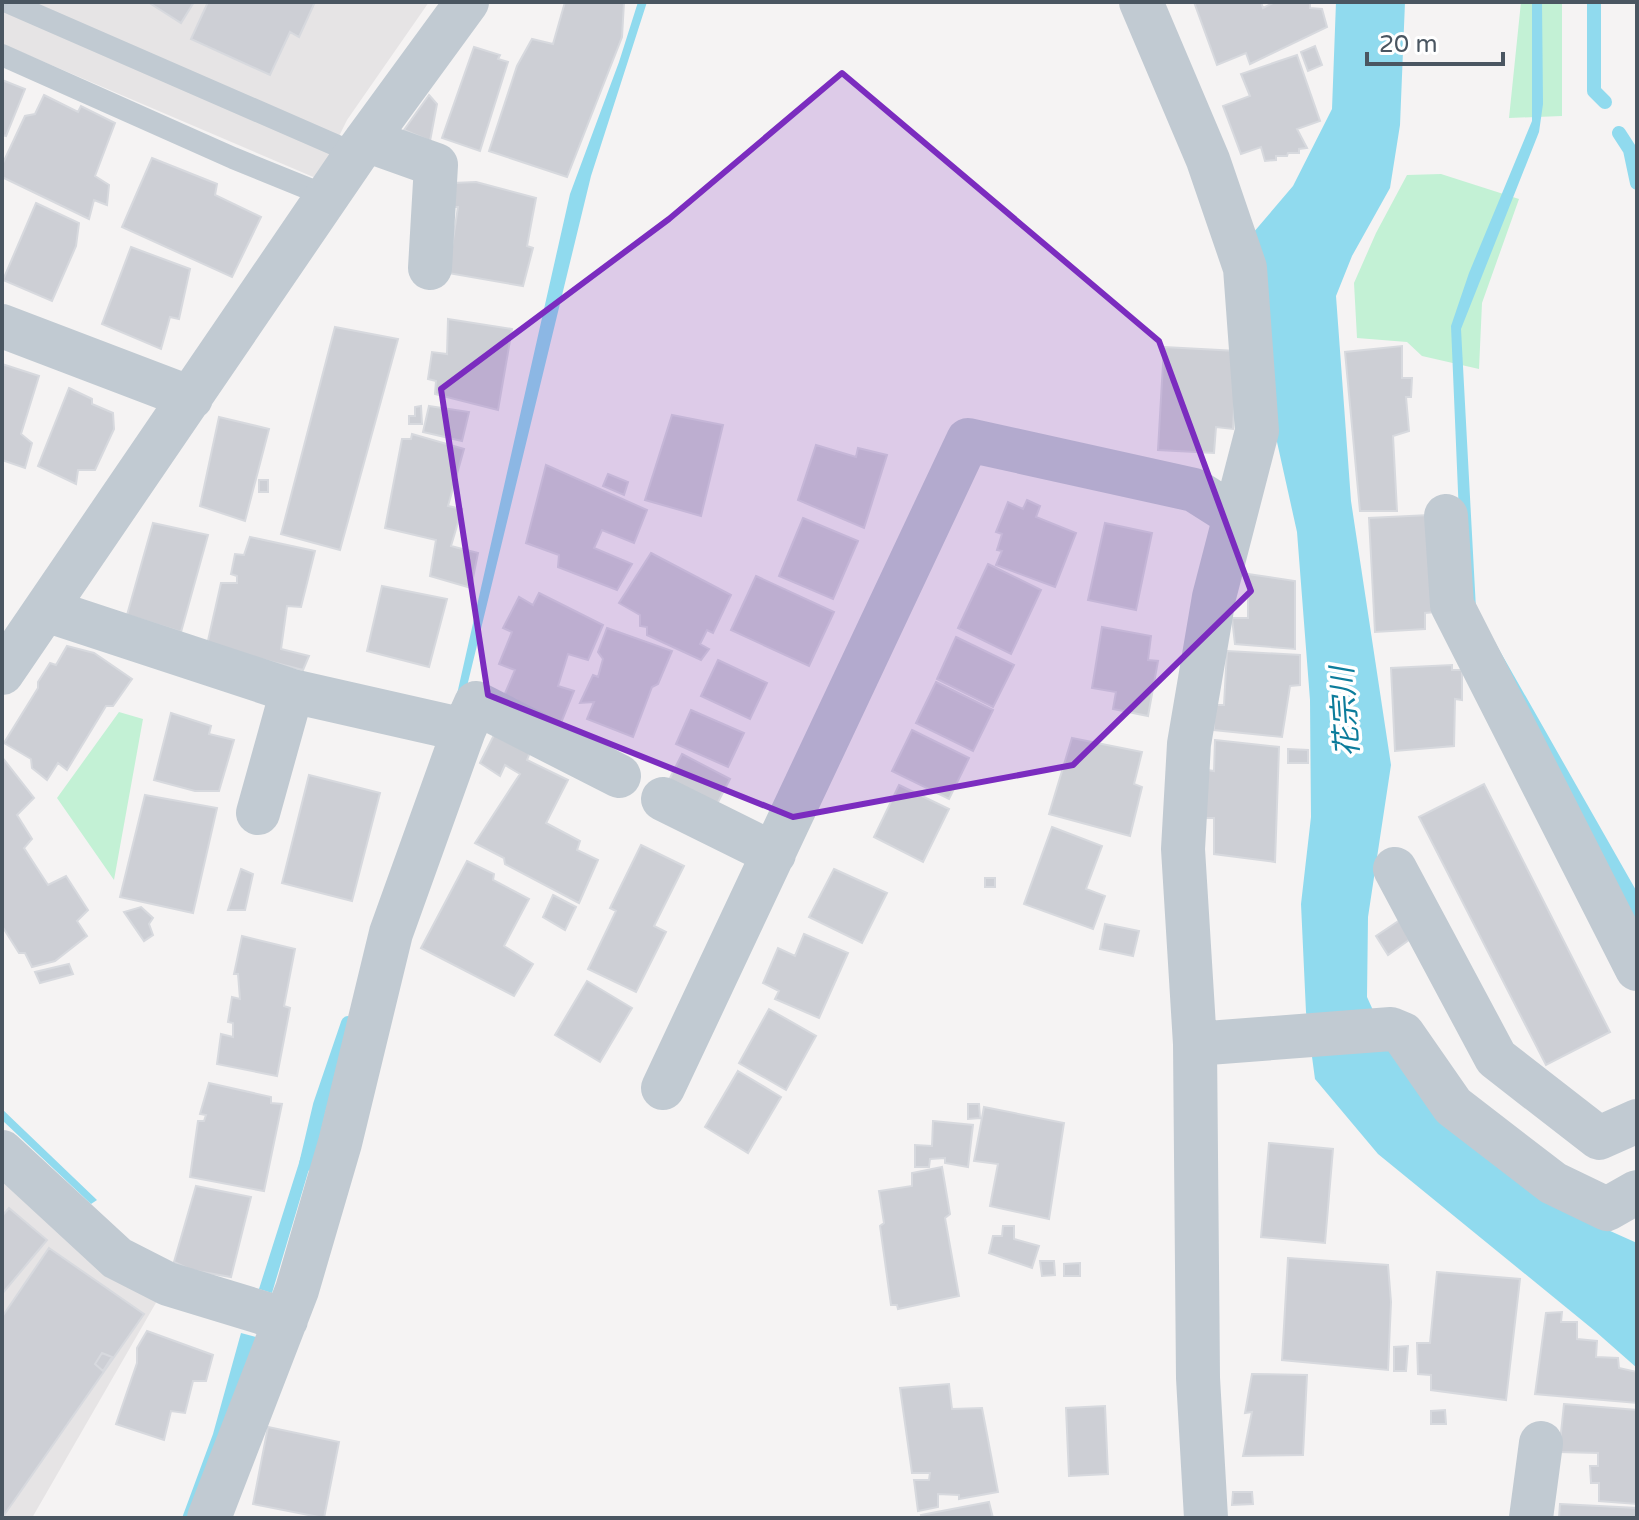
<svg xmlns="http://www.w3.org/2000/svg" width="1639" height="1520" font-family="'Varela Round','Noto Sans JP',sans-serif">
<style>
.education{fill:#e6e4e5}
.green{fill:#c3f1d5}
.water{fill:#90daee}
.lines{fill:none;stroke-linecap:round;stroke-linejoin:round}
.stream{stroke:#90daee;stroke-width:14}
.building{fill:#cdcfd5;stroke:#d7d9de;stroke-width:2}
.service{stroke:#c1cad2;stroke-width:22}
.minor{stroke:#c1cad2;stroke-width:44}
.marked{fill:#7b2cbf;fill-opacity:0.2;stroke:#7b2cbf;stroke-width:6;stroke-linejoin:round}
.labels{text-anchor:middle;stroke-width:7;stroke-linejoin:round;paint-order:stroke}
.water-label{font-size:30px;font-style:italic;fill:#0c7c9b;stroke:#fff}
</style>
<rect width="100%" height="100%" fill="#f5f3f3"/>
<path class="education" d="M2 2H429L347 120 318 179 2 44Z
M2 1175 161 1294 32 1518H2Z"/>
<path class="green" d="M1521 2H1562V116L1509 118Z
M1441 174 1519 199 1482 303 1479 369 1422 356 1407 342 1357 338 1354 283 1376 233 1407 175Z
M119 712 143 719 114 880 57 798Z"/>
<path class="water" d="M638 2H647L591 176 462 707 455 703 570 194 619 62Z
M1336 2H1405L1400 125 1390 188 1352 256 1336 296 1351 501 1391 765 1368 917 1367 997 1391 1050 1599 1226 1637 1243V1368L1595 1331 1378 1154 1315 1079 1306 1012 1301 904 1311 817 1310 700 1297 532 1275 433 1253 233 1293 186 1332 109Z
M1532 2H1542L1543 104 1539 132 1461 329 1476 609 1637 892V925L1482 641 1461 562 1451 326 1469 273 1532 121Z
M2 1109 97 1200 91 1204 2 1120Z
M305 1144 315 1149 272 1293 259 1289Z
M241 1333 256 1337 194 1518H182L213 1434Z"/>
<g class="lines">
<path class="stream" d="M1594 2V91L1605 102
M1619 133 1630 150 1637 183
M306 1164 320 1105 348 1023"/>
</g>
<path class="building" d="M148 2H194L181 23Z
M208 2H315L299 37 290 32 270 75 191 39Z
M565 2H624L622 37 567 177 489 151 517 66 532 39 553 44Z
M1194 2H1261L1263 8 1275 2H1310V8L1322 9 1327 27 1250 64 1246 53 1217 65Z
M1315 46 1322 65 1308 71 1301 52Z
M474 47 500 55 498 59 508 62 480 151 442 138Z
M1297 55 1320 121 1297 129 1307 148 1299 149V153H1288L1287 156H1276V160L1265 161 1261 147 1241 154 1223 106 1250 96 1241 74Z
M2 80 25 89 6 136 2 135Z
M44 95 78 112 81 106 115 123 95 176 109 185 107 205 94 200 89 219 2 177V165L25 116 35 114Z
M429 95 437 104 430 141 404 130Z
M152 158 217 184 215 195 261 217 232 277 122 227Z
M476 182 536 198 527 246 533 248 523 286 448 273 458 207H452L453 183Z
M36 203 79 223 76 246 52 301 3 280Z
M131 247 190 269 179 319 170 317 161 349 102 324Z
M448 319 512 329 498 410 435 394 436 381 428 379 432 352 447 354Z
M335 327 398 339 340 550 281 534Z
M1402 346V378H1412L1411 397H1406L1409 431 1393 436 1397 511H1360L1345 352Z
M1164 347 1237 351 1233 429 1216 427 1214 453 1158 450Z
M2 364 39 376 21 434 32 443 25 468 2 460Z
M69 388 92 399V404L113 413 114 429 95 470H78L76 484 38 466Z
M421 406 422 424H409V416H415V407Z
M429 406 469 412 462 441 423 432Z
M672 415 723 425 701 516 645 500Z
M219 417 269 429 245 521 200 506Z
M412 434 464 449 448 506 462 509 451 546 478 553 471 588 430 576 436 540 385 528 402 439H411Z
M816 445 856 457 858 448 887 455 864 528 798 500Z
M546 465 647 510 634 543 602 530 594 548 632 564 617 590 558 567 559 555 526 543Z
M608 474 628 482 624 495 603 486Z
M259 480H268V492H259Z
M1027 500 1040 506 1036 517 1076 533 1055 587 996 565 1002 551 997 550 1002 534 996 532 1008 502 1023 509Z
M1429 515 1435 612 1425 613V629L1375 632 1369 518Z
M803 518 858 541 833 599 779 576Z
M153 523 208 535 181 632 127 615Z
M1105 523 1152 533 1136 610 1088 600Z
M250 537 315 551 301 607 287 606 281 649 309 656 303 670 207 645 221 583H237V576L231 574 235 554 244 555Z
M651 553 731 595 713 633 707 630 700 644 709 649 701 660 647 635V627L640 626V615L619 603Z
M988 564 1041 590 1011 654 958 628Z
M1248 574 1295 581V649L1235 644 1232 618H1248Z
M756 576 834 612 809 666 731 630Z
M382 586 447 599 429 667 367 651Z
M539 593 603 625 588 660 568 654 558 686 574 691 561 723 503 698 515 670 499 664 512 632 503 628 519 597 533 605Z
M1102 627 1151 636 1148 660 1158 661 1148 716 1113 709 1116 692 1092 688Z
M607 628 672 651 658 684 652 687 633 737 587 719 594 702 580 703 593 675 598 677 603 659 598 652Z
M956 637 1014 665 993 707 937 679Z
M67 646 94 653 132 679 113 706H106L67 770 58 763 47 780 32 768 31 759 4 743 38 688V682L50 663 56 665Z
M1227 651 1300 655V685L1290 686 1282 737 1214 730V705H1224Z
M718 660 767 683 750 719 701 696Z
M1452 665V670H1462V700L1455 699 1454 746 1395 751 1391 668Z
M936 682 993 710 973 751 916 723Z
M691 710 744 733 728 767 676 744Z
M171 713 211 726 209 734 234 740 219 791H195L154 780Z
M498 727 533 745 527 760 568 780 546 823 580 841 577 850 598 860 579 903 505 864 504 858 475 843 520 774 505 765 500 776 480 763Z
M912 730 969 758 949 799 892 771Z
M1072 738 1142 752 1134 784 1142 787 1130 836 1049 814Z
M1215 740 1279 747 1275 862 1214 854V818H1203L1207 770 1214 771Z
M1288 749 1308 750V763H1288Z
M682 754 730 779 715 808 667 784Z
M2 757 34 798 17 815 32 839 24 848 48 885 66 876 88 910 77 921 87 936 55 961 32 967 25 953H19L2 926Z
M309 775 380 793 352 901 282 883Z
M1484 784 1610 1032 1546 1065 1419 817Z
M899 785 949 809 923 862 874 837Z
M145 795 217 808 193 913 120 897Z
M1052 827 1102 846 1086 889 1105 896 1093 929 1024 904Z
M641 845 684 866 654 926 666 932 636 992 588 969 616 911 610 908Z
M467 861 494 874 493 880 529 899 504 946 533 964 514 996 421 948Z
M241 869 253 874 245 910H228Z
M834 869 887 893 862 943 809 917Z
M985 878H995V887H985Z
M553 895 576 907 565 930 543 917Z
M141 907 153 918 149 924 153 935 144 941 124 912Z
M1400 920 1409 940 1388 955 1376 936Z
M1105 924 1139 931 1133 956 1100 949Z
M804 934 848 953 819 1018 775 999 779 991 763 983 778 948 795 956Z
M242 936 295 949 284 1006 290 1008 277 1076 217 1064 221 1034 233 1037V1023L228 1022 232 997 240 999 238 974H234Z
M69 964 73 974 40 983 35 972Z
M587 981 632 1008 600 1062 555 1035Z
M769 1009 816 1036 786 1090 739 1063Z
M738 1071 781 1097 748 1153 705 1127Z
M209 1083 271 1097V1103L282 1104 264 1191 190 1177 198 1121H204L206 1115 200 1114Z
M968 1104H979L980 1118 968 1119Z
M984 1107 1064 1123 1049 1219 990 1206 998 1164 974 1161Z
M933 1121 973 1125 968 1167 945 1163V1158L930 1159 929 1167H915V1145L932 1146Z
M1269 1143 1333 1149 1325 1243 1261 1237Z
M942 1167 950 1214 945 1218 959 1296 898 1309 897 1305H891L880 1226 884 1223 879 1191 912 1186V1173Z
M196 1186 251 1197 231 1277 191 1270 174 1262Z
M9 1208 47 1240 2 1294V1216Z
M1003 1226H1014V1239L1039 1246 1032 1268 989 1253 993 1236H1002Z
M49 1248 144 1314 2 1518V1317Z
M1288 1258 1388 1265 1391 1302 1388 1370 1282 1360Z
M1040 1261H1054L1055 1275 1042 1276Z
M1080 1263V1276H1064V1264Z
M1437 1272 1520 1279 1506 1400 1431 1390V1375L1418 1374 1417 1343H1430Z
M1562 1312 1561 1322H1577V1339L1597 1341 1596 1357 1618 1358 1619 1368 1637 1372V1403L1535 1394 1546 1313Z
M147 1331 213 1355 206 1381H193L185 1413 171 1411 164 1440 116 1424 137 1363V1348Z
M1408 1346 1406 1371H1394V1347Z
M102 1353 112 1357 103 1371 95 1364Z
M1252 1374 1307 1375 1303 1455 1243 1456 1252 1412 1245 1413Z
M949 1384 952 1409 982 1408 998 1492 959 1499V1495L938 1494V1507L918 1511 914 1480H929L930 1473H912L900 1388Z
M1564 1404 1637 1410V1504L1599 1501V1483H1591L1590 1466H1598V1453L1559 1452Z
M1105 1406 1108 1474 1069 1476 1066 1408Z
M1445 1410 1446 1424H1431V1411Z
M268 1427 339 1442 324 1518 253 1504Z
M1233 1492H1252L1253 1504 1232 1505Z
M989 1502 993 1518H922L921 1515Z
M1560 1504 1637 1508V1518H1559Z"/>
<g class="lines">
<path class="service" d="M7 2 356 154
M2 55 233 158 329 197"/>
<path class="minor" d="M1141 2 1208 160 1245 268 1257 431 1214 597 1189 744 1183 849 1195 1044 1198 1378 1206 1518
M366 140 436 165 430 268
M2 326 191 398
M1446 516 1452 605 1637 969
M46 610 292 691 464 730 391 933 340 1143 297 1290 209 1518
M2 673 356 154 467 2
M464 730 476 703 619 776
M663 799 774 854
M258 813 292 691
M1395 869 1496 1058 1599 1138 1637 1121
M1195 1044 1391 1029 1403 1034 1453 1106 1553 1183 1607 1209 1637 1192
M663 1088 968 440 1194 490 1235 516
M2 1152 117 1258 168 1284 286 1320
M1531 1518 1541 1443"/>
</g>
<path class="marked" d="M842 73 1159 341 1251 591 1073 765 793 817 488 695 441 389 669 219Z"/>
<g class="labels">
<g class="water-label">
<text transform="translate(1345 712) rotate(-94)" y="10">花宗川</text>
</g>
</g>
<rect width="1639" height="1520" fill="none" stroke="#4a5661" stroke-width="8"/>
<path d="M1367 52v12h136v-12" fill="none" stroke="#4a5661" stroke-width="4"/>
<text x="1379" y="52" font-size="24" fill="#4a5661" stroke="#ffffff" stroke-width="6" paint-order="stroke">20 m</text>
</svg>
